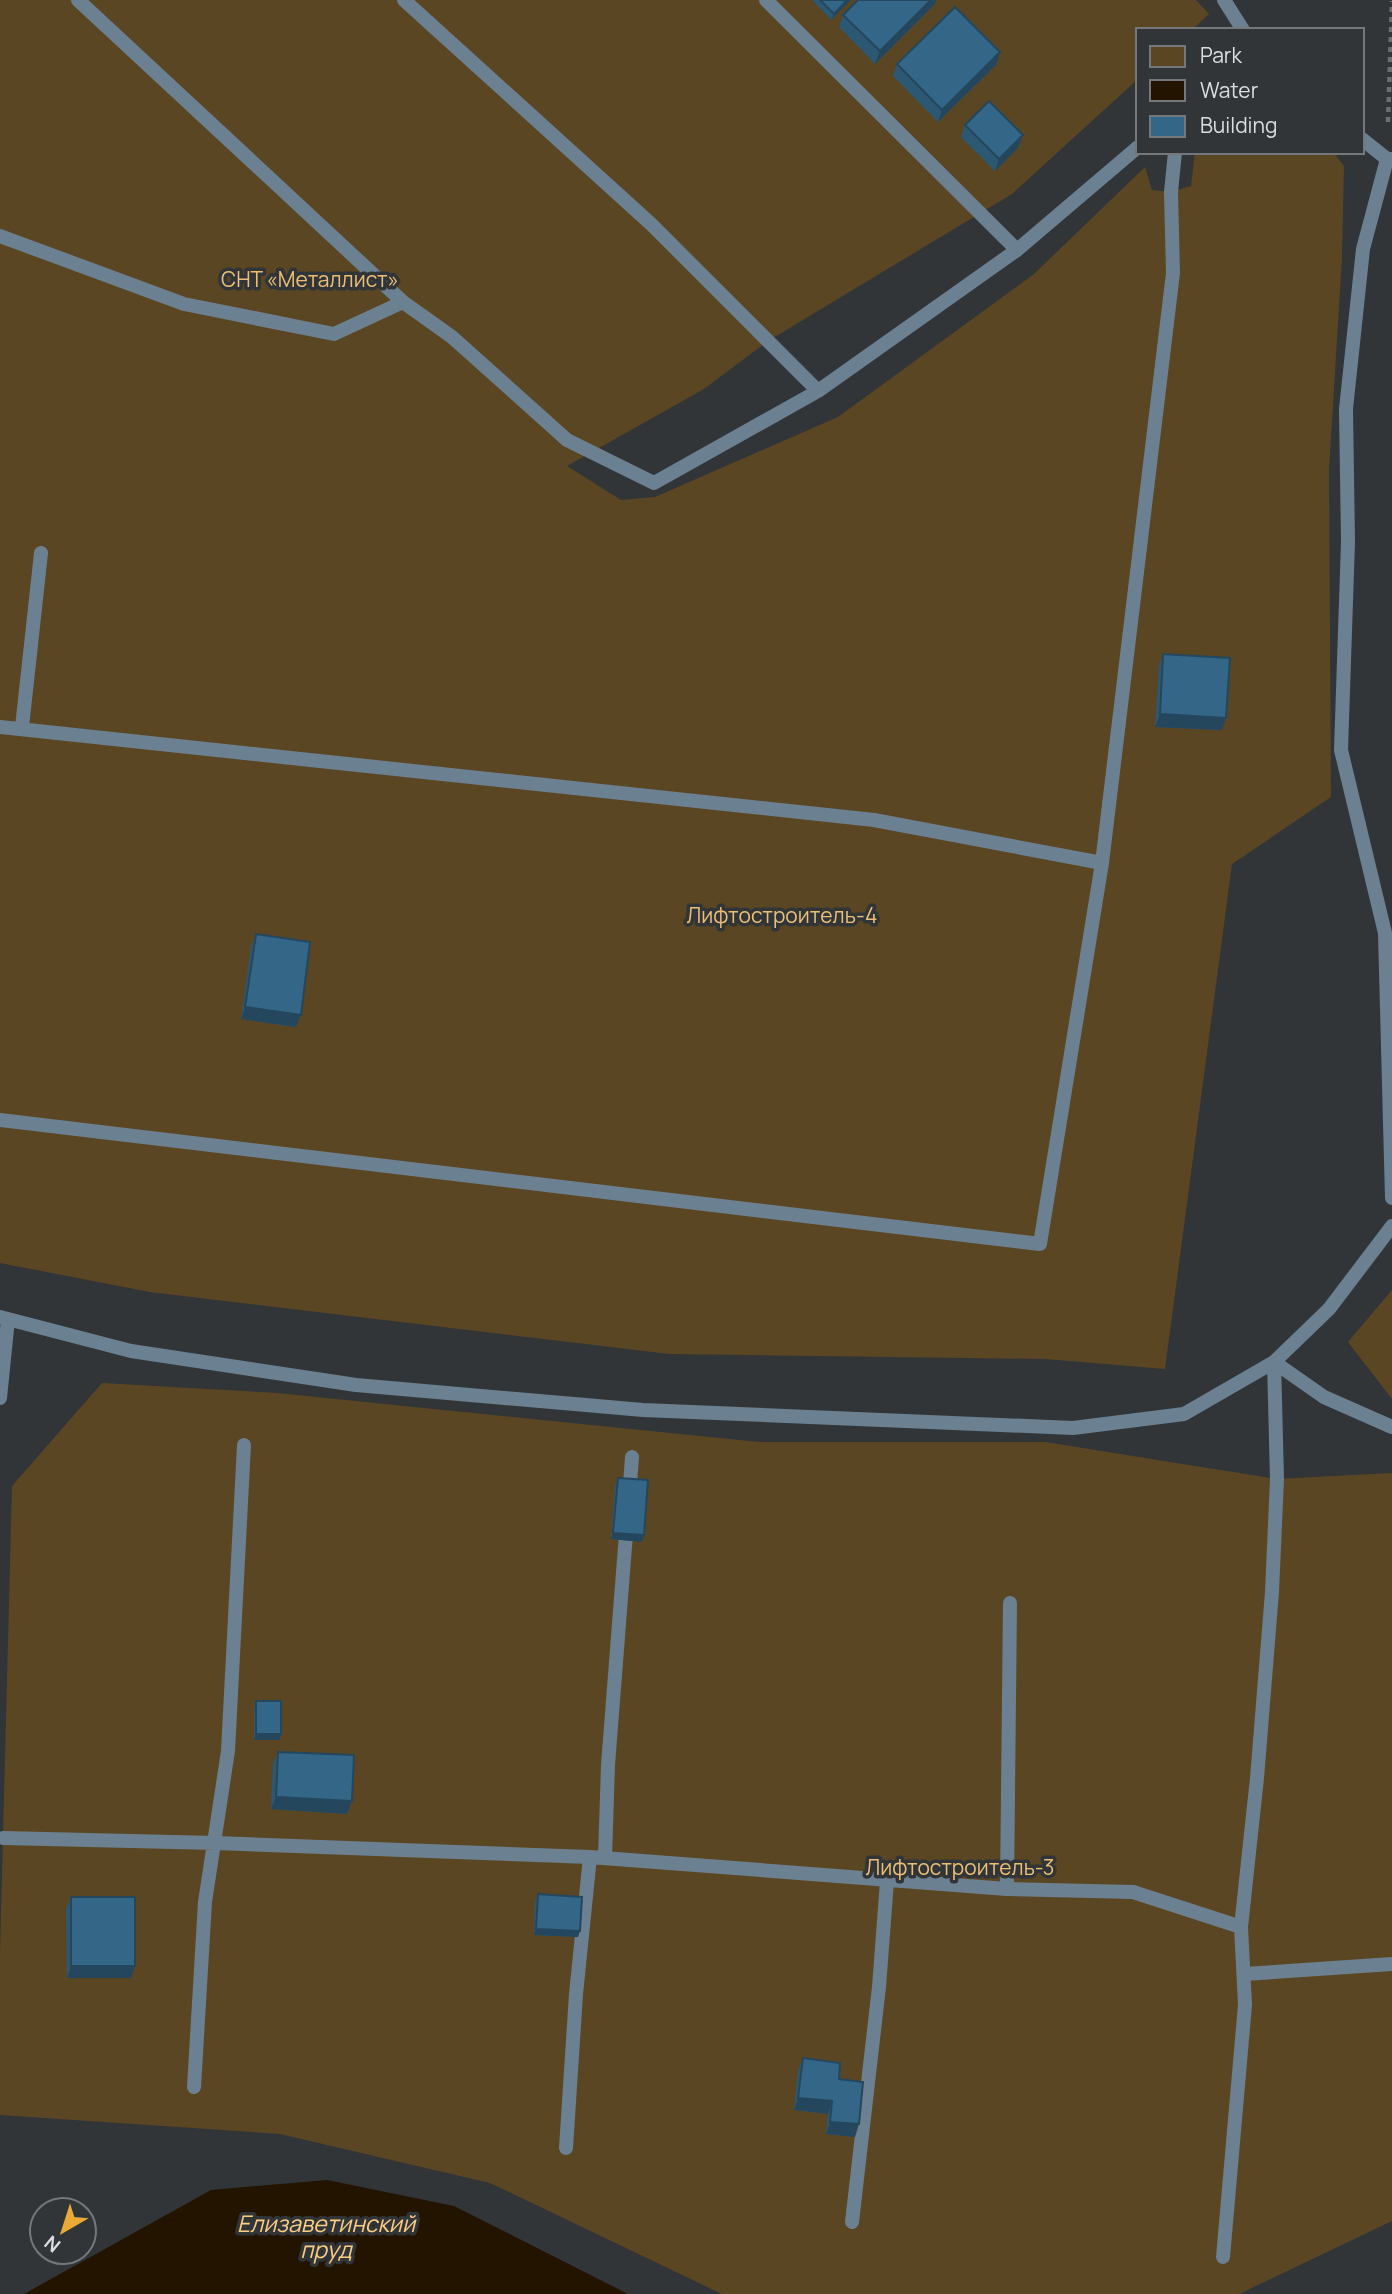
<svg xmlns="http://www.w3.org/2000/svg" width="1392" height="2294" font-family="Manrope,sans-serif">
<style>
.green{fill:#5b4623}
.water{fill:#231400}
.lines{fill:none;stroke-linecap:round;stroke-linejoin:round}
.path{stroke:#6c6f72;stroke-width:4.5;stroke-dasharray:5 5;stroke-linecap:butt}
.lane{stroke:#6b8090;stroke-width:14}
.wall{fill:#2c5874}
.shaded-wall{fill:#24475e}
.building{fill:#336687;stroke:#24475e;stroke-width:2}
.labels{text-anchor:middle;stroke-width:7;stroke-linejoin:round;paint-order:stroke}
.park-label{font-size:21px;fill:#edbf75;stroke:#313538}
.water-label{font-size:23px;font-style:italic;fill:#fccd83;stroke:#313538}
</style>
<rect width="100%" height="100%" fill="#313538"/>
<path class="green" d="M0 0H1196L1209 14 1192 30H1138V79L1012 194 768 341 704 389 567 466 621 500 655 497 838 417 1034 274 1145 167 1152 190 1170 192 1191 186 1195 152H1333L1344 166 1342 257 1329 470 1331 797 1232 864 1165 1369 1046 1359 669 1354 150 1292 0 1263Z
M1392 1290V1399L1348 1342Z
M102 1383 277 1393 759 1442H1045L1277 1479 1392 1473V2221L1239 2294H722L490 2183 280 2134 0 2115V1953L12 1486Z"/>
<path class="water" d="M327 2180 454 2206 628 2294H24L211 2190Z"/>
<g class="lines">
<path class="path" d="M1388 122 1392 1"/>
<path class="lane" d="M78 0 403 302 452 337 567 440 654 483 818 391 1017 250 1138 147
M404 0 651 224 818 391
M766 0 1017 250
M1224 0 1243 30
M1362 139 1387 159H1392
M1387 159 1363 249 1346 409 1348 542 1341 750 1385 933 1392 1198
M0 236 184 304 334 334 403 302
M0 727 874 820 1102 863
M22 727 41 553
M0 1120 1040 1244 1102 863 1173 273 1171 192 1175 152
M0 1317 131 1351 356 1385 643 1410 1073 1428 1184 1414 1274 1362 1329 1309 1392 1226
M1274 1362 1324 1397 1392 1427
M0 1398 8 1319
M629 1497 632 1457
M3 1838 216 1843 590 1857 1007 1889 1133 1892 1241 1927
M605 1858 608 1765 627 1521
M1007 1889 1010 1603
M1245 1974 1392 1964
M194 2087 205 1902 228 1751 244 1445
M566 2148 576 1994 590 1857
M852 2222 879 1987 887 1881
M1223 2257 1245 2005 1241 1927 1257 1778 1272 1592 1277 1479 1274 1362"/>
</g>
<path class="wall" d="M812 0H851L831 20Z
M935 4 875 64 839 27 843 15Z
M1000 52 996 65 938 122 893 76 897 64Z
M965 125 1018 148 995 171 961 137Z
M1163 654 1222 730 1155 727 1159 666Z
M256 934 296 1027 241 1019 251 947Z
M618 1478 644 1535 642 1542 611 1539 615 1485Z
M256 1701 281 1734 279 1740H254V1707Z
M278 1752 352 1801 347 1814 271 1809 273 1764Z
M538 1894 578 1937 534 1935 535 1901Z
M71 1897 131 1978H67L66 1909Z
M803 2058 839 2079 855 2137 826 2134 828 2114 794 2110 798 2071Z"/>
<path class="shaded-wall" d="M847 0H851L831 20 834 14Z
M931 0H936L935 4 875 64 880 51Z
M1000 52 996 65 938 122 942 110Z
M1023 135 1018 148 995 171 999 159Z
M1160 714 1226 718 1222 730 1155 727Z
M245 1007 301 1015 296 1027 241 1019Z
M613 1533 644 1535 642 1542 611 1539Z
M256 1734H281L279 1740H254Z
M276 1797 352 1801 347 1814 271 1809Z
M536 1929 580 1931 578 1937 534 1935Z
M71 1966H135L131 1978H67Z
M798 2098 832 2101 828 2114 794 2110Z
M830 2122 859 2124 855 2137 826 2134Z"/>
<path class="building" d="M820 0H847L834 14Z
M858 0H931L880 51 843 15Z
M955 7 1000 52 942 110 897 64Z
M989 101 1023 135 999 159 965 125Z
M1163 654 1230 658 1226 718 1160 714Z
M256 934 310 942 301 1015 245 1007Z
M618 1478 648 1480 644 1535 613 1533Z
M256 1701H281V1734H256Z
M278 1752 354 1755 352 1801 276 1797Z
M538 1894 582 1897 580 1931 536 1929Z
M71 1897H135V1966H71Z
M803 2058 840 2063 839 2079 863 2082 859 2124 830 2122 832 2101 798 2098Z"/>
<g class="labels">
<g class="park-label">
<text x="310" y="287">СНТ «Металлист»</text>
<text x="782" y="923">Лифтостроитель-4</text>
<text x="960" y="1875">Лифтостроитель-3</text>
</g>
<g class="water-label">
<text x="326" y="2232">Елизаветинский<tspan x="326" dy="26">пруд</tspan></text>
</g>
</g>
<rect x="1136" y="28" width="228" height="126" fill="#313538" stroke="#75787b" stroke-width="2"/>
<rect x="1150" y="46" width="35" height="21" fill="#5b4623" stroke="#75787b" stroke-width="2"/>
<text x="1200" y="63" font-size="21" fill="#dbdddf">Park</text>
<rect x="1150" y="80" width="35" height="21" fill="#231400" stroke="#75787b" stroke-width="2"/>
<text x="1200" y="98" font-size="21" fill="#dbdddf">Water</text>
<rect x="1150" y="116" width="35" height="21" fill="#336687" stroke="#75787b" stroke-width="2"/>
<text x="1200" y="133" font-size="21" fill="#dbdddf">Building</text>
<g transform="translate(63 2231) rotate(219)"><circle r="33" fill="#313538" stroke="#75787b" stroke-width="2"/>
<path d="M0-5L12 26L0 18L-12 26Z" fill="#e9aa38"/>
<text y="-10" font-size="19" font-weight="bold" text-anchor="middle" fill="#dbdddf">N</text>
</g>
</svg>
